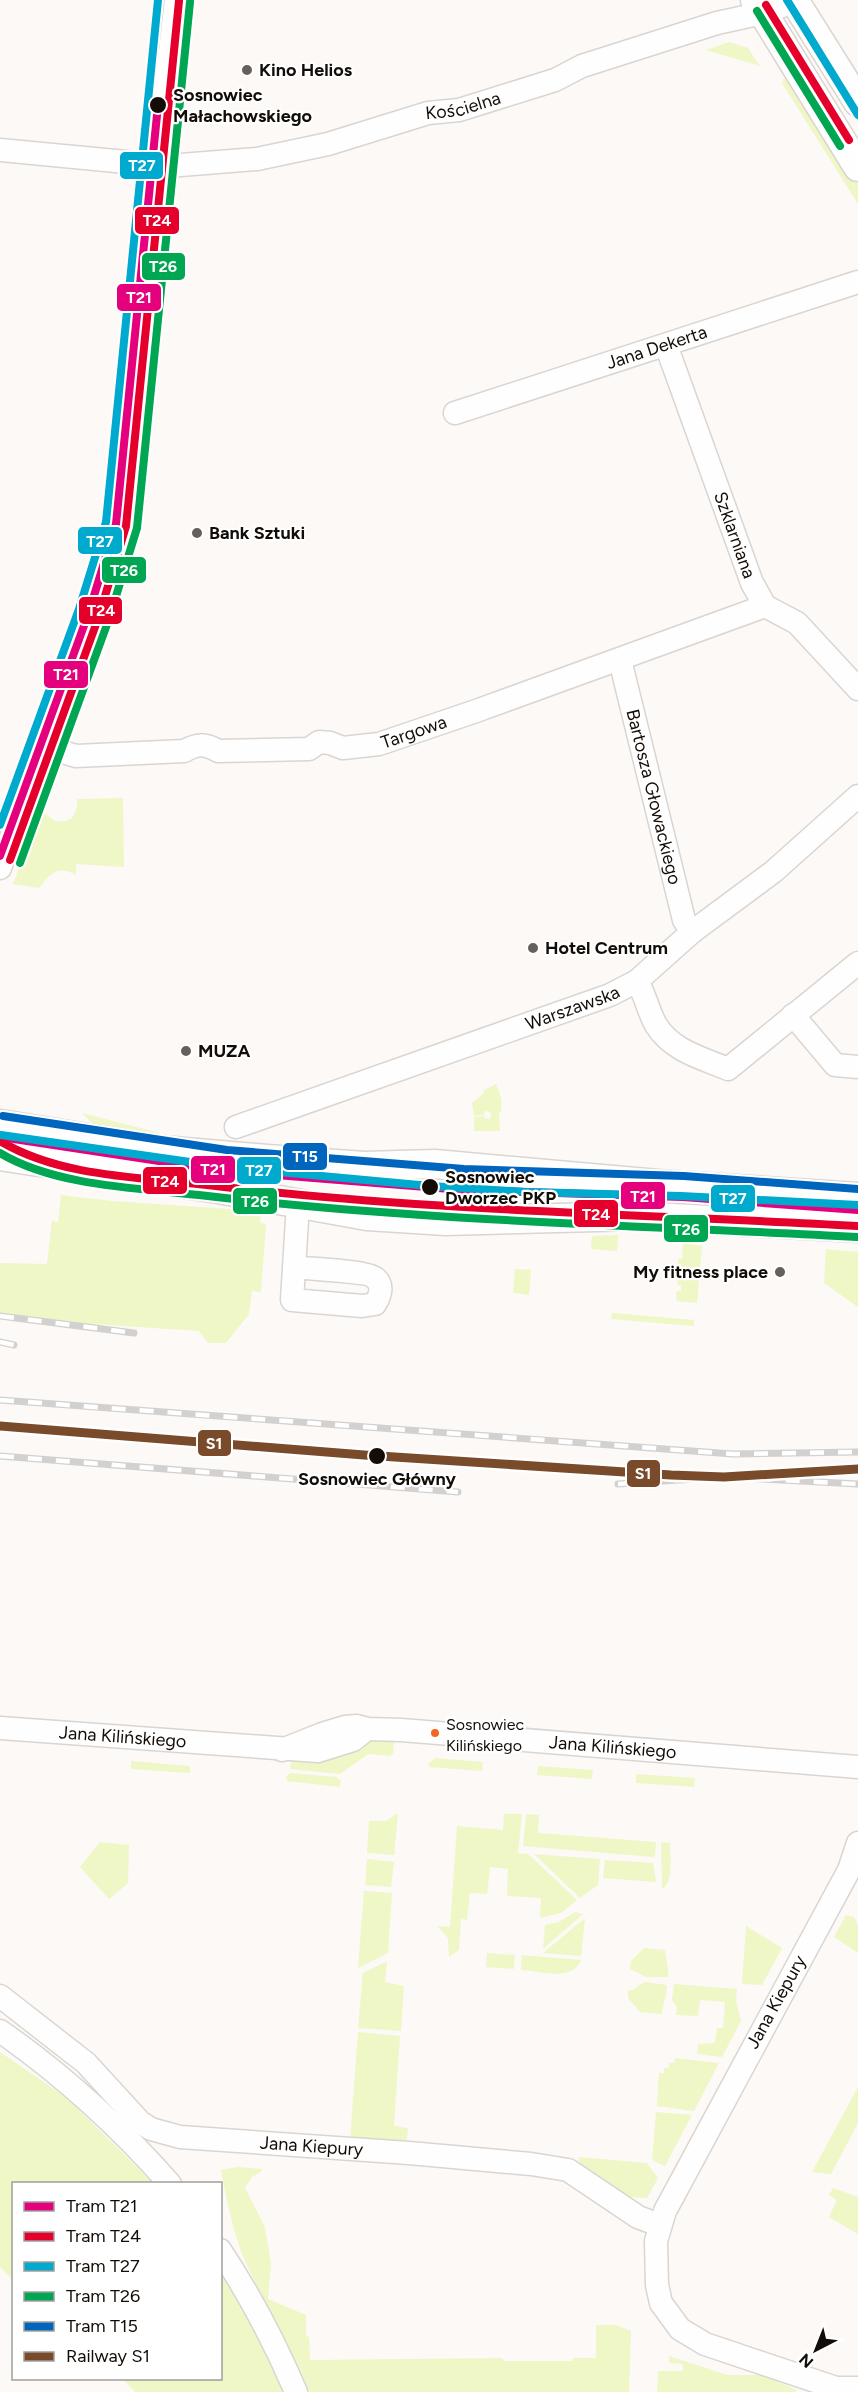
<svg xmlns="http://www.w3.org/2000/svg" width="858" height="2392" font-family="Figtree,sans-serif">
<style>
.green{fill:#eff7c6}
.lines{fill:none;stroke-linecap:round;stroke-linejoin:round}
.minor-casing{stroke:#dad5d0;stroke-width:25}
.major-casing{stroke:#dad5d0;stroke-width:31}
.minor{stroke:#fffefe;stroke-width:22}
.major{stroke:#fffefe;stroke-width:28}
.rail-casing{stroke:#d2d1d0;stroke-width:7}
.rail{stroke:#fff;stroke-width:4.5;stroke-dasharray:14;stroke-linecap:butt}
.rail-1-casing{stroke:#fff;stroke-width:14}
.rail-1{stroke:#7a4b2a;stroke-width:9}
.tram-1-casing{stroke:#fff;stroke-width:12}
.tram-2-casing{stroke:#fff;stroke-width:12}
.tram-3-casing{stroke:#fff;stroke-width:12}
.tram-4-casing{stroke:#fff;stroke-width:12}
.tram-5-casing{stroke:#fff;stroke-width:12}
.tram-1{stroke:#e5007d;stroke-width:8}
.tram-2{stroke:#e4002b;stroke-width:8}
.tram-3{stroke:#00a9ce;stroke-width:8}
.tram-4{stroke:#00a651;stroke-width:8}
.tram-5{stroke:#0065bd;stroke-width:8}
.poi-dot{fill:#65605b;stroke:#fff;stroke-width:2}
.stop-dot{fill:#140d07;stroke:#fff;stroke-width:2}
.bus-dot{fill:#f26522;stroke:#fff;stroke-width:2}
.labels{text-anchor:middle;stroke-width:4.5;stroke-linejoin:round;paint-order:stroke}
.bus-label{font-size:16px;fill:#140d07;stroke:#fff;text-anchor:start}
.poi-label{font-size:18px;font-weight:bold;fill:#140d07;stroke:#fff;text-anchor:start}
.stop-label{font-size:18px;font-weight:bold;fill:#140d07;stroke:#fff;text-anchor:start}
.street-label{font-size:18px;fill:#140d07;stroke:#fff}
.line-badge{stroke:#fff;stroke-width:2}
.badge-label{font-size:16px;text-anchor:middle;font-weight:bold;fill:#fff}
</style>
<rect width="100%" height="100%" fill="#fcf9f7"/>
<path class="green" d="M729 42 748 48 760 66 706 50Z
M790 74 858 183V204L782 83 784 77Z
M123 798 124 867 76 864V875C57 865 51 873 39 888L13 884 41 809C51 819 57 826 72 818L77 808V799Z
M496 1084C500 1093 503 1100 501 1112H499L500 1131H474V1117L484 1116V1118L490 1119 491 1112 485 1111 484 1115 474 1116 472 1103 484 1093 483 1091Z
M82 1113 160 1133 159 1139 96 1127Z
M61 1195 112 1201 261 1211 260 1223 266 1224 261 1292 252 1291 249 1314 226 1343H208L199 1331 92 1324 0 1316V1263L47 1264 52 1220 58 1223Z
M618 1235 617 1251 591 1249 592 1236Z
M683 1243 702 1246 697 1303 677 1301 676 1292 681 1291V1285H678L677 1273H682V1267L678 1266V1259H682Z
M826 1249 858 1252V1307L824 1283Z
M515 1269 531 1270 529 1295 513 1293Z
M612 1313 694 1320V1326L611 1319Z
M374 1738 394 1740 393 1754 389 1756 368 1754 340 1774 290 1769 292 1758Z
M435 1758 483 1762 482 1771 429 1767V1763Z
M131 1761 190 1766V1773L131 1769Z
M538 1766 593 1770 592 1779 537 1775Z
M290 1773 337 1777 341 1781 340 1787 287 1781 286 1777Z
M636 1774 695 1778 694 1787 636 1783Z
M398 1813 394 1855 367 1853 369 1821H386Z
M504 1814H522L518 1853 528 1854 577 1900 561 1913 540 1918 541 1898 507 1896 508 1869 490 1867 487 1894 470 1893 467 1920 461 1919 459 1950 449 1957 448 1938 437 1926 450 1927 457 1826 503 1830Z
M526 1814 539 1815 538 1833 656 1842 655 1855 653 1857 523 1846Z
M100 1842 129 1845 128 1883 109 1899 80 1867Z
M661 1842 670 1843C670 1856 674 1882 662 1889Z
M534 1854 600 1859 598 1885 580 1898Z
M367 1859 394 1862 391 1887 365 1885Z
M605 1860 653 1863 656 1882 603 1878Z
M364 1891 392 1893 388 1953 358 1968Z
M575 1912 583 1914 543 1949 545 1925 559 1922Z
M846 1915 854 1917 858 1925V1953L834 1937Z
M585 1918 581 1956 543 1953Z
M746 1926 782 1948 762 1985 742 1984Z
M644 1948 665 1950C666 1960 669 1967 668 1977H646L630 1969 631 1961Z
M487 1953 515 1955 514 1969 486 1967Z
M522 1955 581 1960C574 1982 538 1971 521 1970Z
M387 1961 385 1982 404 1986 401 2031 358 2028 363 1973Z
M645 1982 667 1985C667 1996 663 2003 662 2014L640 2012 628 1998V1990H632Z
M674 1984 737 1989 736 2002 741 2021 722 2057 697 2054 698 2044 715 2043 717 2028H723L725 2002 700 2000 698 2016 676 2015 677 2007 672 2000Z
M358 2032 400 2036 394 2126 408 2128 407 2139 402 2144 350 2140Z
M0 2052 67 2098 153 2183 14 2184 13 2280 0 2267Z
M675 2058 719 2063 694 2111 657 2106 659 2073H664V2068H669V2063H674Z
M858 2087V2123L831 2174 812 2172Z
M656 2112 692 2115 665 2166 652 2160Z
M579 2157 647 2163 658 2178 647 2198 629 2197 583 2168 579 2163Z
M238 2167 262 2169 261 2172 252 2177 245 2188 265 2227 271 2264 268 2299 306 2315V2336L309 2337 310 2360 503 2358V2361H573V2358H596V2325H616L631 2331 629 2392H309C293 2347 265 2307 246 2263 233 2233 227 2202 221 2170Z
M833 2188 858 2197V2234L829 2217 837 2200 829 2195Z
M221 2275 254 2329 283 2392H135L123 2379 220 2378Z
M669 2356 727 2375H762L797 2390 795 2392H657L658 2371H683V2364L669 2363Z"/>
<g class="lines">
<g class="minor-casing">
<g id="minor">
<path id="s1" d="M0 150 168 166 257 159 328 144 428 113 459 110 555 80 582 66 717 23 763 13 799 0"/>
<path d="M144 276 176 0"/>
<path id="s2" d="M666 345 752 583 765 606 797 623 858 689"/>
<path id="s3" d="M455 413 858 282"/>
<path id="s4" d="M620 660 684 920 692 932"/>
<path id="s5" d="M0 868 37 764 49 748 76 756 184 751C197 744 204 743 218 751L309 749 319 742 330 743 343 748 379 744 476 711 765 606"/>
<path d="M637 981C645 994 648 1011 656 1025 672 1051 702 1058 728 1069L858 963"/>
<path d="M793 1015 835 1065 858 1067"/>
<path id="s6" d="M236 1127 610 995 637 981 692 932 773 872 858 796"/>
<path d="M294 1267C307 1269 368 1271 375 1278 384 1285 380 1296 375 1304L362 1306 292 1300 298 1204"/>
<path id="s7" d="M0 1728 318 1751 353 1740 362 1733"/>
<path id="s8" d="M282 1750 322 1734 345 1727 357 1726 368 1729 401 1730 858 1767"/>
<path d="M858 1843 849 1870 665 2211 656 2241 657 2285 661 2303 680 2329 705 2344 836 2388H858"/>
<path id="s9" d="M0 1996 86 2063 140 2122 151 2129 180 2137 409 2153 531 2164 568 2170 638 2217 659 2225"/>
<path d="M0 2031C63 2075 119 2126 170 2184"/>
<path d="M220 2250C250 2295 275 2343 296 2392"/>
</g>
</g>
<g class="major-casing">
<path id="major" d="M755 0 858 167
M794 0 858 102
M0 1124 162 1150 267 1159 364 1166 435 1164 658 1184 858 1197
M0 1156 218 1189 367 1216 446 1221 636 1216 858 1228"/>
</g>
<use href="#minor" class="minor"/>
<use href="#major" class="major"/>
<g class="rail-casing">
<path id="rail" d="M0 1316 134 1333
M0 1342 14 1345
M0 1400 733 1454 858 1452
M0 1456 458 1492
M618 1484 724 1477 858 1484"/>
</g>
<use href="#rail" class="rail"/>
<g class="rail-1-casing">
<path id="rail-1" d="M0 1426 364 1455 671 1475 724 1477 858 1469"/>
</g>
<use href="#rail-1" class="rail-1"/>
<g class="tram-1-casing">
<path id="tram-1" d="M0 856 89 612 116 524 158 105
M0 1137 225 1171 463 1190 683 1197 858 1210"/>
</g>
<g class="tram-2-casing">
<path id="tram-2" d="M766 5 849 140
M10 860 99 616 126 526 179 1
M0 1141C60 1177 139 1177 207 1185 423 1211 640 1214 857 1226"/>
</g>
<g class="tram-3-casing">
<path id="tram-3" d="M787 0 858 115
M0 825 79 609 106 522 158 0
M1 1135 225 1167 430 1186 528 1192 681 1196 858 1205"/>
</g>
<g class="tram-4-casing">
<path id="tram-4" d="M757 11 840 146
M20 863 109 619 137 528 190 2
M0 1153C55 1186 137 1188 199 1195 417 1221 637 1225 857 1237"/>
</g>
<g class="tram-5-casing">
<path id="tram-5" d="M3 1116 227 1150 464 1169 684 1176 858 1189"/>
</g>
<use href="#tram-1" class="tram-1"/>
<use href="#tram-2" class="tram-2"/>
<use href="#tram-3" class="tram-3"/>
<use href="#tram-4" class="tram-4"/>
<use href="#tram-5" class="tram-5"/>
</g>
<g class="poi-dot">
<circle cx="247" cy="70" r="6"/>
<circle cx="197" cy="533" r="6"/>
<circle cx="533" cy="948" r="6"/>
<circle cx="186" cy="1051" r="6"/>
<circle cx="780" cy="1272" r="6"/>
</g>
<g class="stop-dot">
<circle cx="158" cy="105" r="9"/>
<circle cx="430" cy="1187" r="9"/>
<circle cx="377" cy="1456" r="9"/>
</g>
<circle class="bus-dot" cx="435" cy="1733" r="5"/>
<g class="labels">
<g class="bus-label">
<text x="446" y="1730">Sosnowiec<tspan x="446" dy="21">Kilińskiego</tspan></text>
</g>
<g class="poi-label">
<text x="259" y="76">Kino Helios</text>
<text x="209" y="539">Bank Sztuki</text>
<text x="545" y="954">Hotel Centrum</text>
<text x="198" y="1057">MUZA</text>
<text x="768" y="1278" text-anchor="end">My fitness place</text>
</g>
<g class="stop-label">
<text x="173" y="101">Sosnowiec<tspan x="173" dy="21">Małachowskiego</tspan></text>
<text x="445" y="1183">Sosnowiec<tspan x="445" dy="21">Dworzec PKP</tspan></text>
<text x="377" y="1485" text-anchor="middle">Sosnowiec Główny</text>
</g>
<g class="street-label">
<text dy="6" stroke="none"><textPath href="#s1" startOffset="471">Kościelna</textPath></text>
<text dy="6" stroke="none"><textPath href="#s3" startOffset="212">Jana Dekerta</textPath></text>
<text dy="6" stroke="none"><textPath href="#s2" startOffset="202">Szklarniana</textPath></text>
<text dy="6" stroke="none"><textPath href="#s5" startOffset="504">Targowa</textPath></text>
<text dy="6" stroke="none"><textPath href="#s4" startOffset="141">Bartosza Głowackiego</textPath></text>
<text dy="6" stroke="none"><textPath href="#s6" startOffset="357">Warszawska</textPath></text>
<text dy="6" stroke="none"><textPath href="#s7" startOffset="123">Jana Kilińskiego</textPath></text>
<text dy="6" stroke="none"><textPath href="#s8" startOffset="336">Jana Kilińskiego</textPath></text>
<text transform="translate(776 2002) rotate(-61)" y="6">Jana Kiepury</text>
<text dy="6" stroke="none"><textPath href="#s9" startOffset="364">Jana Kiepury</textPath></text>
</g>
</g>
<g class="line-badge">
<rect x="119" y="151" width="45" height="29" rx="6" fill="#00a9ce"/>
<rect x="134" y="206" width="46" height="29" rx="6" fill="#e4002b"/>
<rect x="141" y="252" width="45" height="29" rx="6" fill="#00a651"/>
<rect x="116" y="283" width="46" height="29" rx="6" fill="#e5007d"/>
<rect x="77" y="526" width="46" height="29" rx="6" fill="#00a9ce"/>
<rect x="101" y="556" width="46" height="28" rx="6" fill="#00a651"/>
<rect x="78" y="596" width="45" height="29" rx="6" fill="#e4002b"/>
<rect x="43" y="660" width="46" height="29" rx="6" fill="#e5007d"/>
<rect x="282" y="1142" width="46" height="29" rx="6" fill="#0065bd"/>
<rect x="190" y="1155" width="46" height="29" rx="6" fill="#e5007d"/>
<rect x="236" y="1156" width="46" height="29" rx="6" fill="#00a9ce"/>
<rect x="142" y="1166" width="46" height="29" rx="6" fill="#e4002b"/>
<rect x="620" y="1181" width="46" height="29" rx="6" fill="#e5007d"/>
<rect x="710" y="1184" width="46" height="29" rx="6" fill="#00a9ce"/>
<rect x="232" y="1187" width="46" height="28" rx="6" fill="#00a651"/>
<rect x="573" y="1199" width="46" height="29" rx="6" fill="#e4002b"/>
<rect x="663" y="1214" width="46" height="29" rx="6" fill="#00a651"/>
<rect x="197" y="1429" width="35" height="28" rx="6" fill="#7a4b2a"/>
<rect x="626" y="1459" width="35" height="29" rx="6" fill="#7a4b2a"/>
</g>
<g class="badge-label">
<text x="142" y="171">T27</text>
<text x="157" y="226">T24</text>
<text x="163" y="272">T26</text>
<text x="139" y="303">T21</text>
<text x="100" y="547">T27</text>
<text x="124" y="576">T26</text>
<text x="101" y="616">T24</text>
<text x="66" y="680">T21</text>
<text x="305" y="1162">T15</text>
<text x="213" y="1175">T21</text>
<text x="259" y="1176">T27</text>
<text x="165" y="1187">T24</text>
<text x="643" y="1202">T21</text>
<text x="733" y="1204">T27</text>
<text x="255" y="1207">T26</text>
<text x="596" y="1220">T24</text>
<text x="686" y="1235">T26</text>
<text x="214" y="1449">S1</text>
<text x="643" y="1479">S1</text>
</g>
<rect x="12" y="2182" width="210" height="198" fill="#ffffff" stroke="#a19e9c" stroke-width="1.5"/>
<rect x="24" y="2202" width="30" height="9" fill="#e5007d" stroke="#a19e9c" stroke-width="1.5"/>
<text x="66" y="2212" font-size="18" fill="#140d07">Tram T21</text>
<rect x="24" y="2232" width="30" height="9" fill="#e4002b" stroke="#a19e9c" stroke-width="1.5"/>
<text x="66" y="2242" font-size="18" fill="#140d07">Tram T24</text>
<rect x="24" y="2262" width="30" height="9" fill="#00a9ce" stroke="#a19e9c" stroke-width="1.5"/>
<text x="66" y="2272" font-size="18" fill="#140d07">Tram T27</text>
<rect x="24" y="2292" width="30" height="9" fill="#00a651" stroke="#a19e9c" stroke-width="1.5"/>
<text x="66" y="2302" font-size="18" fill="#140d07">Tram T26</text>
<rect x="24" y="2322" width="30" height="9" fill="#0065bd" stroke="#a19e9c" stroke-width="1.5"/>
<text x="66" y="2332" font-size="18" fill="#140d07">Tram T15</text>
<rect x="24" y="2352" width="30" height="9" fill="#7a4b2a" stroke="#a19e9c" stroke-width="1.5"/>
<text x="66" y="2362" font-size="18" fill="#140d07">Railway S1</text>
<g transform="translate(816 2350) rotate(222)" stroke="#ffffff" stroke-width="4.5" paint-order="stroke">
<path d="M0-4.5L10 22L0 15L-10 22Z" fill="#140d07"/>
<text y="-9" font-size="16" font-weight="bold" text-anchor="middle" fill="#140d07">N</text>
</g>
</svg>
